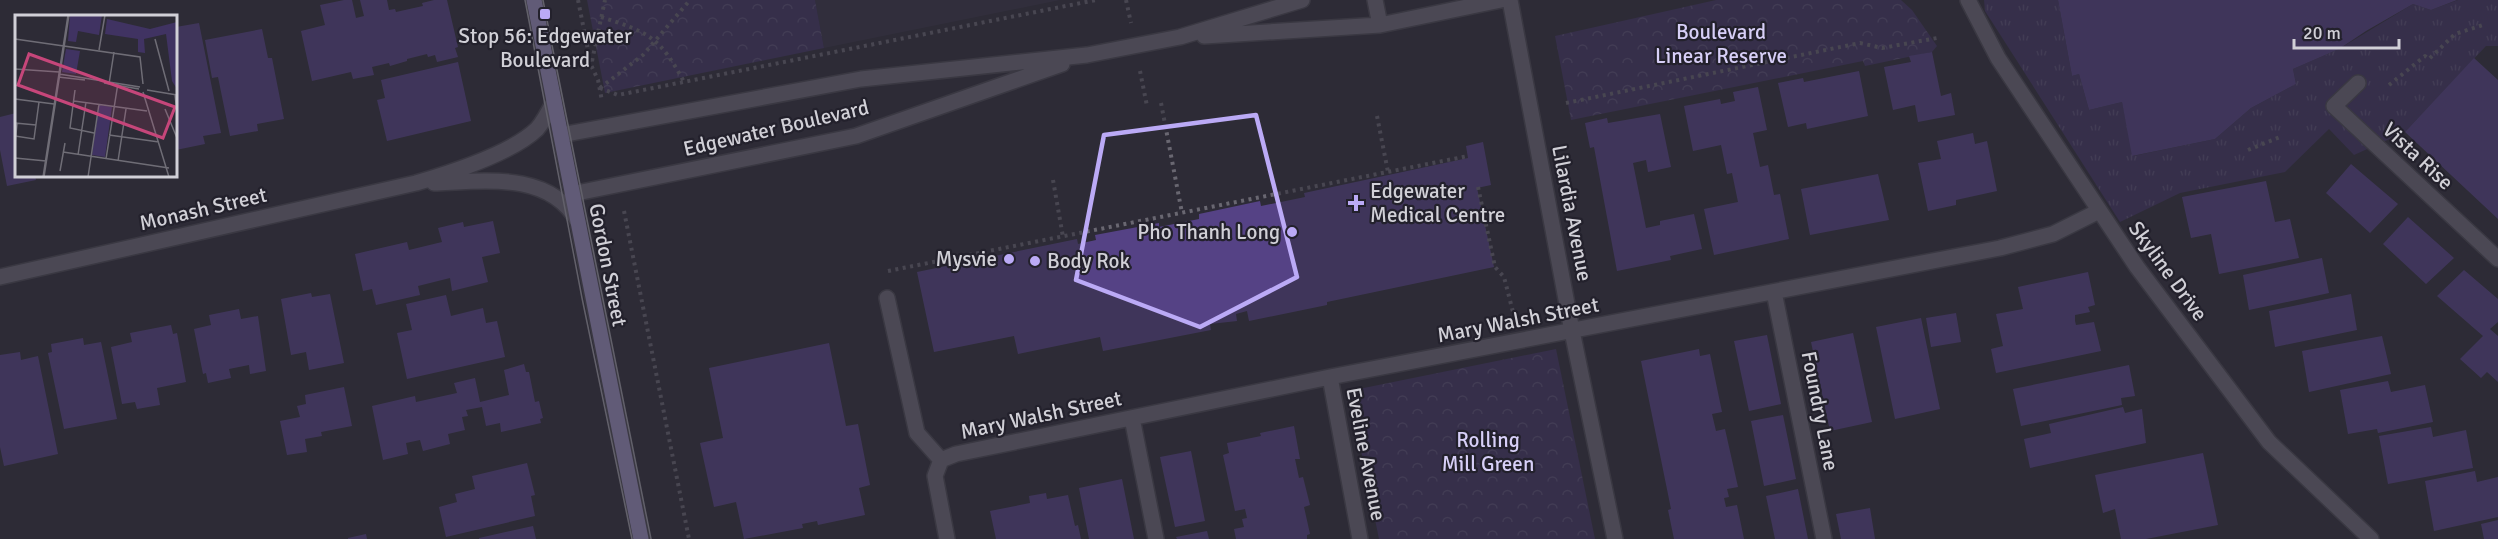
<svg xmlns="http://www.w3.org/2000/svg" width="2498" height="539" font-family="Signika,sans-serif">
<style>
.built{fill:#363243}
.grass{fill:url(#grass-tufts)}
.forest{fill:url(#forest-crowns)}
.building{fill:#554285}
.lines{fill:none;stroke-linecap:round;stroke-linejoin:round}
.minor-casing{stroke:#4a4851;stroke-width:18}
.major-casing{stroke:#4a4851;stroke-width:18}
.path{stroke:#696771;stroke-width:4;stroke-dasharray:3 4.5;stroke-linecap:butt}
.minor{stroke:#6f6c79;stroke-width:15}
.major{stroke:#a094c6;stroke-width:15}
.tram{stroke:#a2a1a9;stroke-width:1.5}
.marked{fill:none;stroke:#bbaaf6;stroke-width:4.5;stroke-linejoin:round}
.poi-dot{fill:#bbaaf6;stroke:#23212c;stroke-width:2}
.labels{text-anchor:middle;stroke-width:4.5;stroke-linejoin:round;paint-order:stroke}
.park-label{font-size:21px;fill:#d7cff7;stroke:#23212c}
.poi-label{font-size:21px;fill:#d1d0d7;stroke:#23212c;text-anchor:start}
.street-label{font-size:21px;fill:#d1d0d7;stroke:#23212c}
.inset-road{fill:none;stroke:#6f6d76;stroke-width:1.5}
.view{fill:#c6467a;fill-opacity:0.15;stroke:#c6467a;stroke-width:3}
.inset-edge{fill:none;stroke:#d1d0d7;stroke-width:3}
</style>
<defs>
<pattern id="grass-tufts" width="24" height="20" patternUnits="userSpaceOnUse" patternTransform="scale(1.5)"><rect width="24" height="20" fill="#403362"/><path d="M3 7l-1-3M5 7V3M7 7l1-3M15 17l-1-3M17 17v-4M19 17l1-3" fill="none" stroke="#5b5078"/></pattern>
<pattern id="forest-crowns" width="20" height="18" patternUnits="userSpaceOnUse" patternTransform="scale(1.5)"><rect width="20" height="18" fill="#403362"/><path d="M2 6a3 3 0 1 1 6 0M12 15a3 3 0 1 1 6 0" fill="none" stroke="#5b5078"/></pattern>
</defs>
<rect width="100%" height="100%" fill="#2d2b36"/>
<path class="built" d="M815 0H1060L824 48Z"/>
<path class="grass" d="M1984 0H2058L2072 76 2079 74 2089 110 2122 102 2133 156 2215 139 2251 108 2296 84 2293 69 2339 49 2413 4 2431 10 2458 0H2498V46H2486L2405 132 2354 155 2329 129 2285 172 2180 193 2120 222 1985 11Z"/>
<path class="forest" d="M587 0H815L824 48 605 93Z
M1716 0H1901L1912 10 1937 46 1932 52 1865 66 1863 61 1571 120 1555 36Z
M1556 349 1595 539H1379L1349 391Z"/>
<path class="building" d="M344 0H352L356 18 364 16 360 0H387L389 10 395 9 396 12 423 6 422 3 434 0H447L458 47 455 48 458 57 437 62 435 55 428 57 427 54 407 59V61L390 66 389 63 372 67 374 75 353 79 351 72 312 81 301 31 325 25 320 5Z
M2058 0H2457L2431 10 2413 4 2366 31 2339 49 2293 69 2296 84 2251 108 2215 139 2132 156 2122 102 2089 110 2079 74 2072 76Z
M199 23 221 133 203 136 205 144 176 150V27Z
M262 29 268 58H272L284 119 257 124 258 131 230 136 218 77 212 78 205 40Z
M1932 52 1941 96 1951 93 1955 115 1918 122 1915 105 1893 110 1884 67 1911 62 1909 56Z
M2474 58 2498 80V219L2405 132Z
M458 62 471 121 387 141 377 100 385 98 381 80Z
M1859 71 1868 116 1807 129 1806 123 1788 127 1778 83 1803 78 1804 82Z
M1758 87 1767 130 1753 133 1760 167 1768 165 1774 195 1780 194 1789 239 1714 255 1704 209 1738 202 1732 173 1727 174 1721 145 1693 151 1684 106 1720 99 1721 104 1735 101 1733 92Z
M16 113V176H35L36 180 7 186 0 150V117Z
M1660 114 1671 167 1648 172 1646 160 1633 163 1646 228 1660 225V221L1694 214 1702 249 1670 256 1671 260 1617 271 1594 147 1590 148 1585 123 1607 118 1608 123Z
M1973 133 1975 144 1987 141 1997 191 1956 200V205L1928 211 1918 163 1941 159 1937 141Z
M1483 142 1491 185 1477 188 1494 267 1327 302V305L1249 321 1247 311 1236 314 1237 321 1210 324 1211 330 1103 351 1100 337 1018 354 1014 336 934 352 917 272 1077 239 1078 244 1096 240 1095 235 1159 223V227L1199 219V214L1260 201 1261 206 1305 197 1304 193 1468 158 1466 146Z
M2351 164 2398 204 2370 233 2326 193Z
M1878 174 1889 220 1810 235 1801 189Z
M2266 181 2275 222 2290 219 2299 258 2219 274 2211 234 2191 238 2182 197Z
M2408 217 2454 258 2426 284 2383 244Z
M493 221 500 253 482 257 488 282 452 291 450 278 418 286 420 295 376 305 372 289 363 291 355 254 407 242 409 250 442 242 438 228 463 222 464 227Z
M2322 258 2329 293 2249 310 2243 275Z
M2464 270 2498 299V322L2490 329 2498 336V382L2487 372 2481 378 2460 359 2483 336 2437 296Z
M2088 272 2095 305 2088 307 2090 312 2075 315V321L2076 325 2094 322 2101 351 1996 373 1991 349 2003 346 1996 314 2023 309 2018 287Z
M311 293 312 297 330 294 344 363 309 370 306 352 291 355 281 299Z
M2351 294 2357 330 2275 347 2269 311Z
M446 295 451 316 483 308 486 323 497 321 505 357 407 379 397 333 412 330 406 304Z
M239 309 241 319 258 316 266 371 250 374 249 365 229 369 231 378 208 383 206 373 203 374 194 329 211 325 209 315Z
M1956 313 1961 342 1931 347 1926 318Z
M1921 318 1940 409 1895 419 1876 327Z
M171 325 173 334 177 333 186 382 157 388 160 405 137 409 135 402 122 404 111 347 132 342 130 333Z
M1853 333 1872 422 1830 431 1811 342Z
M1767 335 1781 404 1749 411 1734 341Z
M2382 336 2391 374 2309 392 2302 351Z
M83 338 84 345 101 342 117 419 64 429 48 353 52 352 51 344Z
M829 343 846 426 858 424 870 485 859 488 865 515 818 525 817 521 802 524 803 528 744 539 736 502 714 507 700 443 723 438 709 368Z
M1699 349 1700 356 1710 354 1722 412 1712 414 1716 431 1725 429 1738 487 1727 489 1729 497 1724 498 1726 507 1737 505 1744 539H1674L1668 510 1671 509 1641 361Z
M20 352 21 360 38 356 58 454 4 466 0 447V355Z
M524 364 526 372H529L535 402 539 401 543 418 540 419 541 423 501 432 500 423 486 426 482 407 466 410 468 416 462 417 465 430 448 434 450 444 423 451 420 440 406 443 408 454 383 460 372 406 415 396 416 402 457 393 454 383 475 378 480 402 509 395 504 370Z
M2129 365 2135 396 2121 398 2122 405 2021 426 2013 389Z
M2388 381 2391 392 2425 385 2433 422 2378 433 2377 429 2348 434 2340 390Z
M344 387 352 426 321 432 322 436 305 439 307 452 287 455 280 421 300 417 297 406 306 404 305 395Z
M2123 407 2125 413 2142 409 2146 443 2030 468 2024 439 2051 433 2049 424Z
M1783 415 1796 479 1764 486 1751 421Z
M1294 426 1300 459H1295L1299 478 1303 477 1310 505 1304 507 1310 534 1307 535V539H1236L1234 529 1244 527 1242 519 1247 518 1245 509 1235 511 1223 455 1229 453 1227 443 1261 436 1260 433Z
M2431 427 2433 437 2466 430 2473 468 2388 484 2379 436Z
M1191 451 1205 521 1175 527 1160 457Z
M2203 453 2218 525 2146 539H2121L2115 509 2103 513 2095 475Z
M527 463 535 495 531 496 535 516 446 537 439 507 457 502 455 494 475 489 472 476Z
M2475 471 2477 482 2498 477V517L2434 531 2425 481Z
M1122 479 1134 539H1089L1079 488Z
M1798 489 1808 539H1775L1766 496Z
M1046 493 1047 499 1068 495 1075 526 1078 525 1081 539H996L990 511 1030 503 1029 496Z
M1870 508 1875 539H1841L1836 514Z
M2498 520V539H2484L2481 524Z
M533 526 536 539H479V538Z
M1207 531 1209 539H1177L1176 537Z
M366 534 367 539H348V538Z"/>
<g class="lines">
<g class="minor-casing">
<path id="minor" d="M1375 0 1380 25
M1510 0 1572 331 1615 539
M1968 0 1998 58 2137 267 2269 442 2371 539
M1204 36 1380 25 1501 0
M2358 83 2334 106 2498 259
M561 135 861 79 1087 55 1180 37 1302 0
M434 183C483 181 550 171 578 222
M572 194 856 136 1062 64
M0 277 416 183C450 173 511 154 537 129 544 121 549 111 554 101
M1774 292 1824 539
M887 298 917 433 941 460
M1330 377 1360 539
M1132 418 1156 539
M941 460 956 454 1330 377 2000 248 2053 234 2099 211
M941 460 935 476 947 539"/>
</g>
<g class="major-casing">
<path id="major" d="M534 0 641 539"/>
</g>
<path class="path" d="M578 0 591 65 598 80 602 101
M1126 0 1131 23
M601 17C648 32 660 37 684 82
M592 61 605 0
M1140 71 1147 106
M2389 85 2425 56 2429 59 2455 34 2486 24
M600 88 618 95 1096 0
M600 88 643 55 690 0
M1161 103 1182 213
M1566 103 1860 43 1882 48 1937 38
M1377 116 1388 172
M2248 150 2280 137
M1053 180 1063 237
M1478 187 1495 267 1504 277 1513 312
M624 211 689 539
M888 271 1468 156"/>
<use href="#minor" class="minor"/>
<use href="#major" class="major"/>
<path class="tram" d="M525 0 582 298 632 539
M543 0 651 539"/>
</g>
<path d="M0 0H2498V539H0ZM1256 115 1297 277 1200 327 1076 280 1104 135Z" fill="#2d2b36" fill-opacity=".55" fill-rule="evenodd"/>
<path class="marked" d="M1256 115 1297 277 1200 327 1076 280 1104 135Z"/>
<g class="poi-dot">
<rect x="539" y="8" width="12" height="12" rx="3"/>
<path d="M1353 194h6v6h6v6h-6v6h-6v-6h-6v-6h6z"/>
<circle cx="1292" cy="232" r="6"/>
<circle cx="1009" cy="259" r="6"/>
<circle cx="1035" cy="261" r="6"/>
</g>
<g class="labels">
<g class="park-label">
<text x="1721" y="39">Boulevard<tspan x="1721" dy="24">Linear Reserve</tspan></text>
<text x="1488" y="447">Rolling<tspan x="1488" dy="24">Mill Green</tspan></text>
</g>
<g class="poi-label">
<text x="545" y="43" text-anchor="middle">Stop 56: Edgewater<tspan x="545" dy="24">Boulevard</tspan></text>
<text x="1370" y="198">Edgewater<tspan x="1370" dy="24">Medical Centre</tspan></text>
<text x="1280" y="239" text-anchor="end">Pho Thanh Long</text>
<text x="997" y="266" text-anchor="end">Mysvie</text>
<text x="1047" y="268">Body Rok</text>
</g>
<g class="street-label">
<text transform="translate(776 128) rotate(-13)" y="7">Edgewater Boulevard</text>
<text transform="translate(2418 156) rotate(43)" y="7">Vista Rise</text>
<text transform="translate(203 209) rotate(-13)" y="7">Monash Street</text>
<text transform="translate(1572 213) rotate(79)" y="7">Lilardia Avenue</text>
<text transform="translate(608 265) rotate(79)" y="7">Gordon Street</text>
<text transform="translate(2168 271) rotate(54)" y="7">Skyline Drive</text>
<text transform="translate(1518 320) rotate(-11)" y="7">Mary Walsh Street</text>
<text transform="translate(1820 411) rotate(79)" y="7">Foundry Lane</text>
<text transform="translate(1041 415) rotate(-12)" y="7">Mary Walsh Street</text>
<text transform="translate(1366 454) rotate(79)" y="7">Eveline Avenue</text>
</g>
</g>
<g transform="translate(15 15)">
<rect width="162" height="162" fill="#2d2b36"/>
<path d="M55 0H87L84 20 63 16 61 27 53 26ZM92 4 135 14 162 7V74L157 66 151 19 129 24 130 38 123 37V24L90 19ZM51 34 65 36 61 59 47 57ZM84 90 97 92 90 142 77 140Z" fill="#403362"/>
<path class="inset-road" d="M0 24 125 42 128 69M140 24 154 76M84 35 90 0M0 54 44 57M44 59 125 72M43 62 70 65M89 68 124 74M94 69 99 37M60 75 55 113 79 118M132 75 162 80M128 77 154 162M160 80 162 98M0 84 39 89M59 86 132 96M150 94 162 123M0 108 21 110M94 120 144 127M0 121 19 124 24 87M0 129 2 109M48 137 154 153M63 140 71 87M0 143 31 146M91 144 103 68M103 146 111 94M45 156 50 128M28 162 53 0M29 162 54 0M73 162 84 89"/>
<path class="view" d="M14 39 160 92 148 123 3 70Z"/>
<rect width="162" height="162" class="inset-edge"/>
</g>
<path d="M2294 39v9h105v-9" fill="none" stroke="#d1d0d7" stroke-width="3"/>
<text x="2303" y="39" font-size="18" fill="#d1d0d7" stroke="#23212c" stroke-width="4.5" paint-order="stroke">20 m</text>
</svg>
